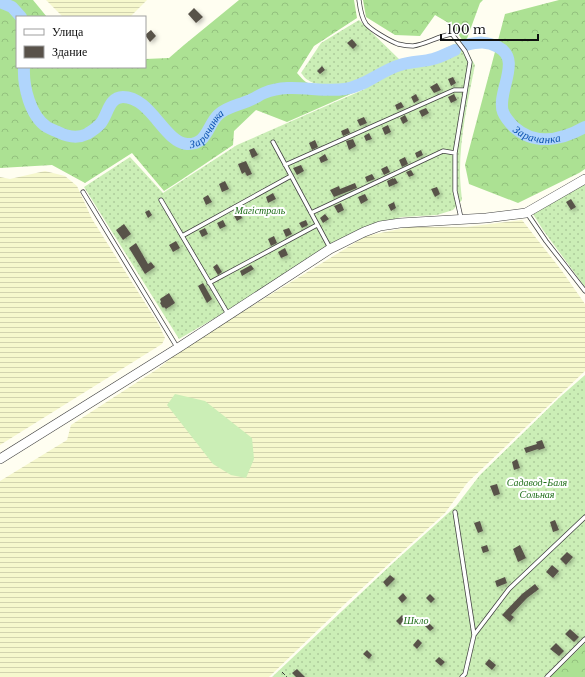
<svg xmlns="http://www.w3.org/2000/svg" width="585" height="677" font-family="'Libre Baskerville',serif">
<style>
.farmland{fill:url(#farmland-rules)}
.grass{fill:#cbeeb6}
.forest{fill:url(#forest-crowns)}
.garden{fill:url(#garden-dots)}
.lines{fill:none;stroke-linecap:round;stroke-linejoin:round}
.river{stroke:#b0d5fc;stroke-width:12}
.building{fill:#59524a;filter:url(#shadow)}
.service-casing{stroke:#424242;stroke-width:5}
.tertiary-casing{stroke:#424242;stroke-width:10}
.path{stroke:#313131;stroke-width:1;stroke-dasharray:4 2;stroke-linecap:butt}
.service{stroke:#fff;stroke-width:3.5}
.tertiary{stroke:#fff;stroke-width:9}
.labels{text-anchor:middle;stroke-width:4;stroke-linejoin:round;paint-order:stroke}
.park-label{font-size:10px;font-style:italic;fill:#1e6e18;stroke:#fff}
.water-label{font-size:11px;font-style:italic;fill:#0a51af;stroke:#fff}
</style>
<defs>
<pattern id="farmland-rules" width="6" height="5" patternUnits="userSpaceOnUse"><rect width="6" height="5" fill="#f6f8cd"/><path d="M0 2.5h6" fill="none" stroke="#d2d3af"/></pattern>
<pattern id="forest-crowns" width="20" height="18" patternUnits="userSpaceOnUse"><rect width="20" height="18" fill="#ace193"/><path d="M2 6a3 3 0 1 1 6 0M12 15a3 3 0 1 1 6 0" fill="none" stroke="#93c07e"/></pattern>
<pattern id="garden-dots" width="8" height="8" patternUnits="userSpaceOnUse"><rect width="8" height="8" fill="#cbeeb6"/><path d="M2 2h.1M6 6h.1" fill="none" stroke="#adcb9b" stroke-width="1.8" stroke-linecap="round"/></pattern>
<filter id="shadow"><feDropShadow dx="2" dy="2" stdDeviation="2" flood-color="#0004"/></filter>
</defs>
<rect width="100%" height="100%" fill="#fffef1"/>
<path class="farmland" d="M46 0H147L130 17H63Z
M45 171 65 176 77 186 92 219 159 325 165 338 162 344 0 445V177L10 179Z
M522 220 562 271 585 304V371L467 483 445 513 348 601 269 677H0V481L67 440 71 425 159 368 182 349 366 236 409 227H466Z"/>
<path class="grass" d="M175 394 205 401 252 438 254 459 246 478 231 475 213 464 167 405Z"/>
<path class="forest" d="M0 0H33L47 17H17V67H145V59L169 58 184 45 239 0H354L357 18 314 46 297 73C300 76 303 80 306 82 319 90 342 87 356 85L362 89 287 122 256 110 234 131 233 145 181 180 164 191 132 153 85 183 52 165 0 168Z
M363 0H483L480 3 465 44 452 25 435 15 420 36 395 35 366 17Z
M559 0H585V169L579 173 518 203 469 184 465 165 505 14Z
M585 643V677H550Z"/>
<path class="garden" d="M359 20 400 60 426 57 461 41 475 65C468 100 460 136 460 172 460 181 461 191 462 200L453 210 437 215 402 217 371 225 333 242 234 307 179 339 84 187 130 157 163 193 237 145 365 89 357 84C345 85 318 88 308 80 305 79 303 75 301 73L321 43Z
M585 184V287L543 230 533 214Z
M585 375V643L550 677H272L393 563 456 506 480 475 560 397Z"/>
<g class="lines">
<g class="river">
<path d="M0 2 12 7 21 17"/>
<path id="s1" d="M466 45C478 42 487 41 498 47 523 59 496 93 503 112 505 117 510 123 514 127 535 146 562 140 585 127"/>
<path id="s2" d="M24 67C23 86 30 116 47 127 51 129 55 131 58 132 68 137 77 139 87 134 92 131 97 128 101 123 108 114 109 97 123 97 151 97 164 142 187 144 207 145 207 126 218 115 226 107 239 105 248 101 254 99 259 95 264 93 290 82 318 93 345 89 366 86 380 71 400 65 411 61 422 62 433 59 441 57 448 53 455 50"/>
</g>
</g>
<path class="building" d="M194 8 203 17 196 23 188 14Z
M151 30 156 36 150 42 145 35Z
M352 39 357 45 353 49 347 43Z
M322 66 325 70 320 74 317 71Z
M453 77 456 83 451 86 448 79Z
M437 83 441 90 434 93 430 87Z
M416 94 419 100 414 103 411 97Z
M454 94 457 100 451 103 448 97Z
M401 102 404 107 397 110 395 105Z
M426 108 429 113 422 117 419 111Z
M405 115 408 121 403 124 400 118Z
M364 117 367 123 360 126 357 120Z
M388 125 391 132 385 135 382 128Z
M348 128 350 133 343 136 341 131Z
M369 133 372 139 366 141 364 136Z
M353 139 356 146 349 150 346 141Z
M315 140 318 147 312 150 309 143Z
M254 148 258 155 252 158 249 150Z
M421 150 423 155 417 158 415 153Z
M325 154 328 160 321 163 319 158Z
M405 157 408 164 402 167 399 160Z
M246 161 252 174 247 176 245 172 242 174 238 164Z
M301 165 304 171 297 175 293 168Z
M387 166 390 172 384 175 381 169Z
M411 170 414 175 409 177 406 172Z
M372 174 375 179 367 182 365 177Z
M393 178V179L395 178 398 183 389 187 387 181Z
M225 181 229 189 222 192 219 184Z
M355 183 357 188 334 197 330 190 339 186 340 189Z
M437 187 440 194 435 197 431 189Z
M273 193 276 199 268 203 266 197Z
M365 194 368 200 361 204 358 197Z
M208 195 212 202 206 205 203 198Z
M571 199 576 207 571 210 566 202Z
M394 202 396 208 391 211 388 205Z
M341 203 344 210 338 213 334 206Z
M149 210 152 215 148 218 145 212Z
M239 211 242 218 237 221 233 214Z
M325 214 329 219 323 223 320 218Z
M223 220 226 226 220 229 217 223Z
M306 220 308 225 302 228 299 223Z
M124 224 131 234 123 240 116 230Z
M205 228 208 234 202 237 199 231Z
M289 228 292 234 286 237 283 230Z
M274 236 277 243 271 246 268 239Z
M176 241 180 248 173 252 169 245Z
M136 243 148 264 151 262 155 267 145 274 129 248Z
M285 248 288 255 281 258 278 252Z
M217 264 222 272 218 275 213 267Z
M251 265 254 269 242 276 240 271Z
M203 283 212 299 207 303 198 286Z
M169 293 175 303 166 309 164 307 163 308 160 303 161 302 160 299Z
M542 440 545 448 539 450 538 449 526 453 524 448 537 444 536 442Z
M517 459 520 468 514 470 512 462Z
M497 484 500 494 494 496 490 486Z
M555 520 559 530 553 532 550 522Z
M480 521 483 531 478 533 474 523Z
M487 545 489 551 483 553 481 547Z
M520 545 526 558 518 562 513 549Z
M567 552 573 557 566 565 560 559Z
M552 565 559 571 553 578 546 572Z
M390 575 395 579 387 587 383 582Z
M505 577 507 583 497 587 495 581Z
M535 584 539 589 527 598 511 615 514 617 510 622 502 615 522 594Z
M403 593 407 598 402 603 398 598Z
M430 594 435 599 431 603 426 598Z
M402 615 406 620 400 625 396 621Z
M429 623 434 628 430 631 425 626Z
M570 629 579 637 574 642 565 634Z
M418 639 422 643 417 649 413 645Z
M556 643 564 651 559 656 550 649Z
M367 650 372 655 369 659 363 654Z
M439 657 445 662 441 666 435 661Z
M489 659 496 665 492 670 485 664Z
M297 669 305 677H296L292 673Z"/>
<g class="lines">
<g class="service-casing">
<path id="service" d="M359 0C360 8 361 17 366 24 371 30 390 41 398 44 402 45 409 46 413 46 427 44 438 36 452 34L465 51 470 62 455 153V191L461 218
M273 142 330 248
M285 165 454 90H465
M83 192 177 347
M161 200 228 314
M311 213 443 151 455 153
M527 213 546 241 585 291
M182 236 291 176
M209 283 317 225
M455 512 474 635 465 674 462 677
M474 635 509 589 585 517
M547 677 585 639"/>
</g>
<g class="tertiary-casing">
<path id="tertiary" d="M0 459 178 348 330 249 364 232 380 226 400 223 486 218 526 213 585 179"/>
</g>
<path class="path" d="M282 672 287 677"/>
<use href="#service" class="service"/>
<use href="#tertiary" class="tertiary"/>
</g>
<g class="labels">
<g class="park-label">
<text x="260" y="214">Магістраль</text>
<text x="537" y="486">Садавод-Баля<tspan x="537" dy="12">Сольная</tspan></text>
<text x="416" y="624">Шкло</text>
</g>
<g class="water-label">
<text dy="4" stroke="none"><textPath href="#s2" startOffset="271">Зарачанка</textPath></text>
<text dy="4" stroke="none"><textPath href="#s1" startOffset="147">Зарачанка</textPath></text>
</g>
</g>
<rect x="16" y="16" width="130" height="52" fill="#ffffff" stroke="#9f9f9f"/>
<rect x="24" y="29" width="20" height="6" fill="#ffffff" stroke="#9f9f9f"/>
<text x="52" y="36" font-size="12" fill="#0f0f0f">Улица</text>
<rect x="24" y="46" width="20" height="12" fill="#59524a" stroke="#9f9f9f"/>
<text x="52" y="56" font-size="12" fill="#0f0f0f">Здание</text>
<path d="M441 34v6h97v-6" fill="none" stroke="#0f0f0f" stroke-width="2"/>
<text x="447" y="34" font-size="12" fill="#0f0f0f" stroke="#ffffff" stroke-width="3" paint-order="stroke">100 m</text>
</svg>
